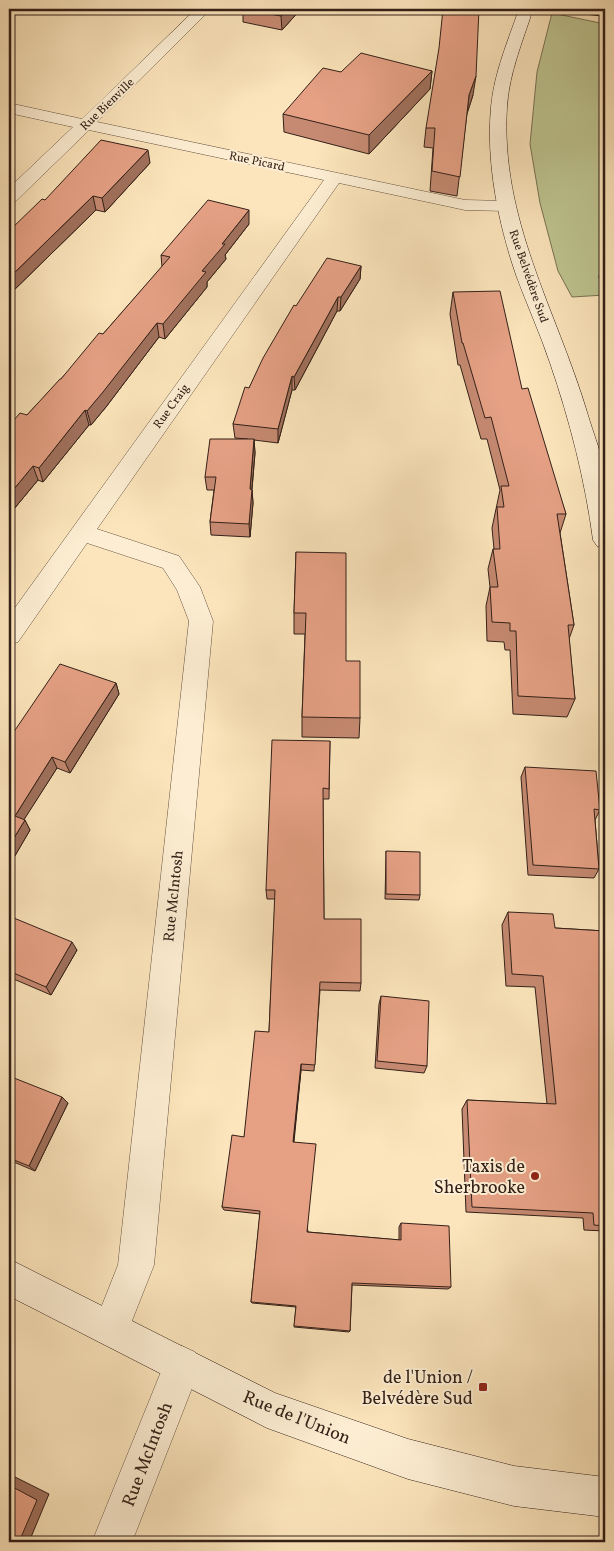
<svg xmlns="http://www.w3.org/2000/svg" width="614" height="1551" font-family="Vollkorn,serif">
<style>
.green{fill:#bec591;stroke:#787254}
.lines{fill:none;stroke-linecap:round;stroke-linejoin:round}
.street-casing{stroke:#655141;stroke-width:1}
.secondary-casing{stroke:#332018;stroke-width:1}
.street{fill:#fdeed3;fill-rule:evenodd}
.secondary{fill:#fdeed3;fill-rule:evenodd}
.wall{fill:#c68a72;stroke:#332018}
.shaded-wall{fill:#a1715d;stroke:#332018}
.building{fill:#e6a185;stroke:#332018}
.poi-dot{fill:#8f2418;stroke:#fdeed3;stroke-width:2}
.labels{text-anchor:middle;stroke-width:4;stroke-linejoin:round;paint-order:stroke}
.far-street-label{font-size:12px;fill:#332018;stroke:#fdeed3}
.street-label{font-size:15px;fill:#332018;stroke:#fdeed3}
.near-poi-label{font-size:18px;fill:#332018;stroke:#fdeed3;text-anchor:end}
.near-street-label{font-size:18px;fill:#332018;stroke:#fdeed3}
</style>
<rect width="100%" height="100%" fill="#fce5bc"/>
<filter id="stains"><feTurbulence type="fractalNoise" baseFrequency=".004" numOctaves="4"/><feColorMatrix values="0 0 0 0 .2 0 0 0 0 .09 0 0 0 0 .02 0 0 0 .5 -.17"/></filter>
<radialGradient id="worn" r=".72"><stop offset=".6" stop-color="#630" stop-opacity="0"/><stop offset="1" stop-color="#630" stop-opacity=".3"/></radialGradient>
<path class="green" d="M552 13 605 24V268L598 277 605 280V295L572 297 558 271 540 203 530 144 537 72Z"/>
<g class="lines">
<g class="street-casing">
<path id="street" d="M196 9H211L97 122 465 200 506 201 512 202 515 206 512 210 506 211 465 210 339 183 97 529 179 556 200 587 213 621 154 1265 124 1341 111 1346 98 1341 93 1328 118 1265 189 621 177 590 163 568 87 543 18 642 9 645V616L324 180 89 130 15 202 9 203V188L73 127 9 113V103L82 119Z
M182 1346 195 1352 201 1365 132 1542H92L169 1352Z"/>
</g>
<g class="secondary-casing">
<path id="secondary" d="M519 9H533C523 41 509 73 507 107 500 219 556 309 587 412 593 433 604 458 605 481 607 503 607 527 605 549L597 546 593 540C585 480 570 421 550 363 540 333 527 305 516 275 498 222 486 163 491 107 494 73 508 41 519 9Z
M9 1259 275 1393 408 1439 514 1466 605 1477V1517L514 1506 408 1479 267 1428 9 1296Z"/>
</g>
<use href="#street" class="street"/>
<use href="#secondary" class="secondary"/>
</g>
<path class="wall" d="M243 9H301L282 30 243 22Z
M567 9H604L602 16 567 12Z
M432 71 430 89 369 154 284 132 283 114 341 72Z
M473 95 467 113 457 196 430 191 433 148 424 147 426 128Z
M150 163 105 212 96 210 9 295V231L45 200Z
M249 224 225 255 226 259 207 282V287L165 339 159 337 106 407 91 425H89L43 482 38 480 9 515V426L27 415 103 334 162 267 161 255Z
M361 266 360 279 340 311H337L295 390H292L278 443 254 440 255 453 252 490 253 503 250 537 211 535 210 522 214 490H207L205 477 248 439 235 438 233 424 249 388 296 306Z
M453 292 522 389 566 514 560 533 574 625 569 639 575 699 567 717 513 714 510 650H505L504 642 487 641 486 606 490 587 488 569 493 549H494L492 528 500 490 487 439H481L460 365H458L450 314Z
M296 552 346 661 360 718 359 738 302 737V717L305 634H294V613Z
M116 683 119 694 70 773 57 768 24 819 30 830 9 866V739Z
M330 741 329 799H323L324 919 361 983 360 991 320 990 314 1071 301 1070 294 1142 308 1232 399 1240V1227L401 1223 451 1287 448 1289 352 1285 350 1331 349 1332 294 1327 296 1307 252 1303 251 1302 260 1214 224 1210 222 1207 244 1137 269 1032 275 899H267L266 890Z
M525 767 600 810 595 820 599 869 594 878 528 875 521 777Z
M386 851 420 895 419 900 385 899 386 856Z
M508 912 555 928 605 931V1231L584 1230 583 1218 466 1212 462 1109 467 1100 547 1104 535 987 506 986 502 925Z
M9 916 77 950 51 995 9 977Z
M381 996 427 1066 424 1073 375 1068 379 1004Z
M9 1076 68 1103 35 1171 9 1160Z"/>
<path class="shaded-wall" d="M289 9H301L282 30 281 16Z
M432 71 430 89 369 154V135Z
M476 76 473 95 467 114 469 95Z
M148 150 150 163 105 212 102 198Z
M93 196 96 210 9 295V278Z
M249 210V224L225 255 226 259 207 282V287L165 339 163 324 202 271 222 244Z
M361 266 360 279 340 311 341 297Z
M338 297 337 311 295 390 294 377Z
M157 323 159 337 106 407 91 425 87 411Z
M292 376V390L278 443V429Z
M85 410 89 425 43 482 39 468Z
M254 439 255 453 251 498 252 490 253 503 250 537 249 524 250 489Z
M33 466 38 480 9 515V495Z
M116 683 119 694 70 773 65 762Z
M52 757 57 768 20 826 15 816Z
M25 820 30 830 9 866V846Z
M72 942 77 950 51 995 46 987Z
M301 1064V1070L293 1146V1142Z
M62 1097 68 1103 35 1171 29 1166Z
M9 1474 49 1494 29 1542H19L9 1485Z"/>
<path class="building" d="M243 9H289L281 16Z
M443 9H479L476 76 469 95 460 177 432 171 435 128H426L439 48Z
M361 53 432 71 369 135 283 114 323 68 341 72Z
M101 140 148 150 102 198 93 196 9 278V231L42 199 45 200Z
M208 200 249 210 222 244H225L202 271 206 272 163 324 157 323 103 392 87 411 85 410 39 468 33 466 9 495V426L20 413 27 415 60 379H61L99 333 103 334 170 257 161 255Z
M327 258 361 266 341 297H338L294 377 292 376 278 429 233 424 245 387 249 388 263 358 294 305 296 306Z
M500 291 522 389 528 388 566 514H557L574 625H568L575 699 518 696 516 631H510V623L492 622 490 587H498L493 549H500L497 507H504L501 486H509L491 417 485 418 463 343H462L453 292Z
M210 439H254L250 489 252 490 249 524 210 522 216 477H205Z
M296 552 346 553V661H360V718L302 717 306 613H294Z
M60 664 116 683 65 762 52 757 15 816 25 820 9 846V739Z
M272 740 330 741 329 789 323 788 324 919H361V983L320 982 315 1065 301 1064 293 1142 316 1144 307 1232 401 1240V1223L449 1226 451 1287 352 1283 350 1331 294 1326 296 1306 251 1302 260 1211 222 1207 232 1135 244 1137 255 1031 269 1032 275 890H266Z
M525 767 596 771 600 810 594 809 599 869 533 865Z
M386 851 420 852V895L386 894Z
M508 912 553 914 555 928 605 931V1226L594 1225 593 1213 472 1207 467 1100 556 1104 543 976 512 974Z
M9 916 72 942 46 987 9 971Z
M381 996 429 1001 427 1066 377 1061Z
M9 1076 62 1097 29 1166 9 1158Z
M9 1485 37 1500 19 1542H9Z"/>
<g class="poi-dot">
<circle cx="535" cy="1176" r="5"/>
<rect x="478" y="1382" width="10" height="10" rx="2.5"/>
</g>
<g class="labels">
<g class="far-street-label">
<text transform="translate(107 104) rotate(-44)" y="4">Rue Bienville</text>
<text transform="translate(257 161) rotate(12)" y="4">Rue Picard</text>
<text transform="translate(529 276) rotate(71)" y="4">Rue Belvédère Sud</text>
<text transform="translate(171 406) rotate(-54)" y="4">Rue Craig</text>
</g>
<g class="street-label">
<text transform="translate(173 896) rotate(-84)" y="5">Rue McIntosh</text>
</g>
<g class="near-poi-label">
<text x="525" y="1172">Taxis de<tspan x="525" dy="21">Sherbrooke</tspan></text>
<text x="473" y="1383">de l'Union /<tspan x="473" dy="21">Belvédère Sud</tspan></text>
</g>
<g class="near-street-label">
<text transform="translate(297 1417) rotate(22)" y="6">Rue de l'Union</text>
<text transform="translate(147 1454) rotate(-69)" y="6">Rue McIntosh</text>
</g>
</g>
<rect width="614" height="1551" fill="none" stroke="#fce5bc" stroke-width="30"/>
<rect x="10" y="10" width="594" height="1531" fill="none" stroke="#332018" stroke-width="2.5"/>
<rect x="15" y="15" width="584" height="1521" fill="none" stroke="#332018"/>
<rect width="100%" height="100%" filter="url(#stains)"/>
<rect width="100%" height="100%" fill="url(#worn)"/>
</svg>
